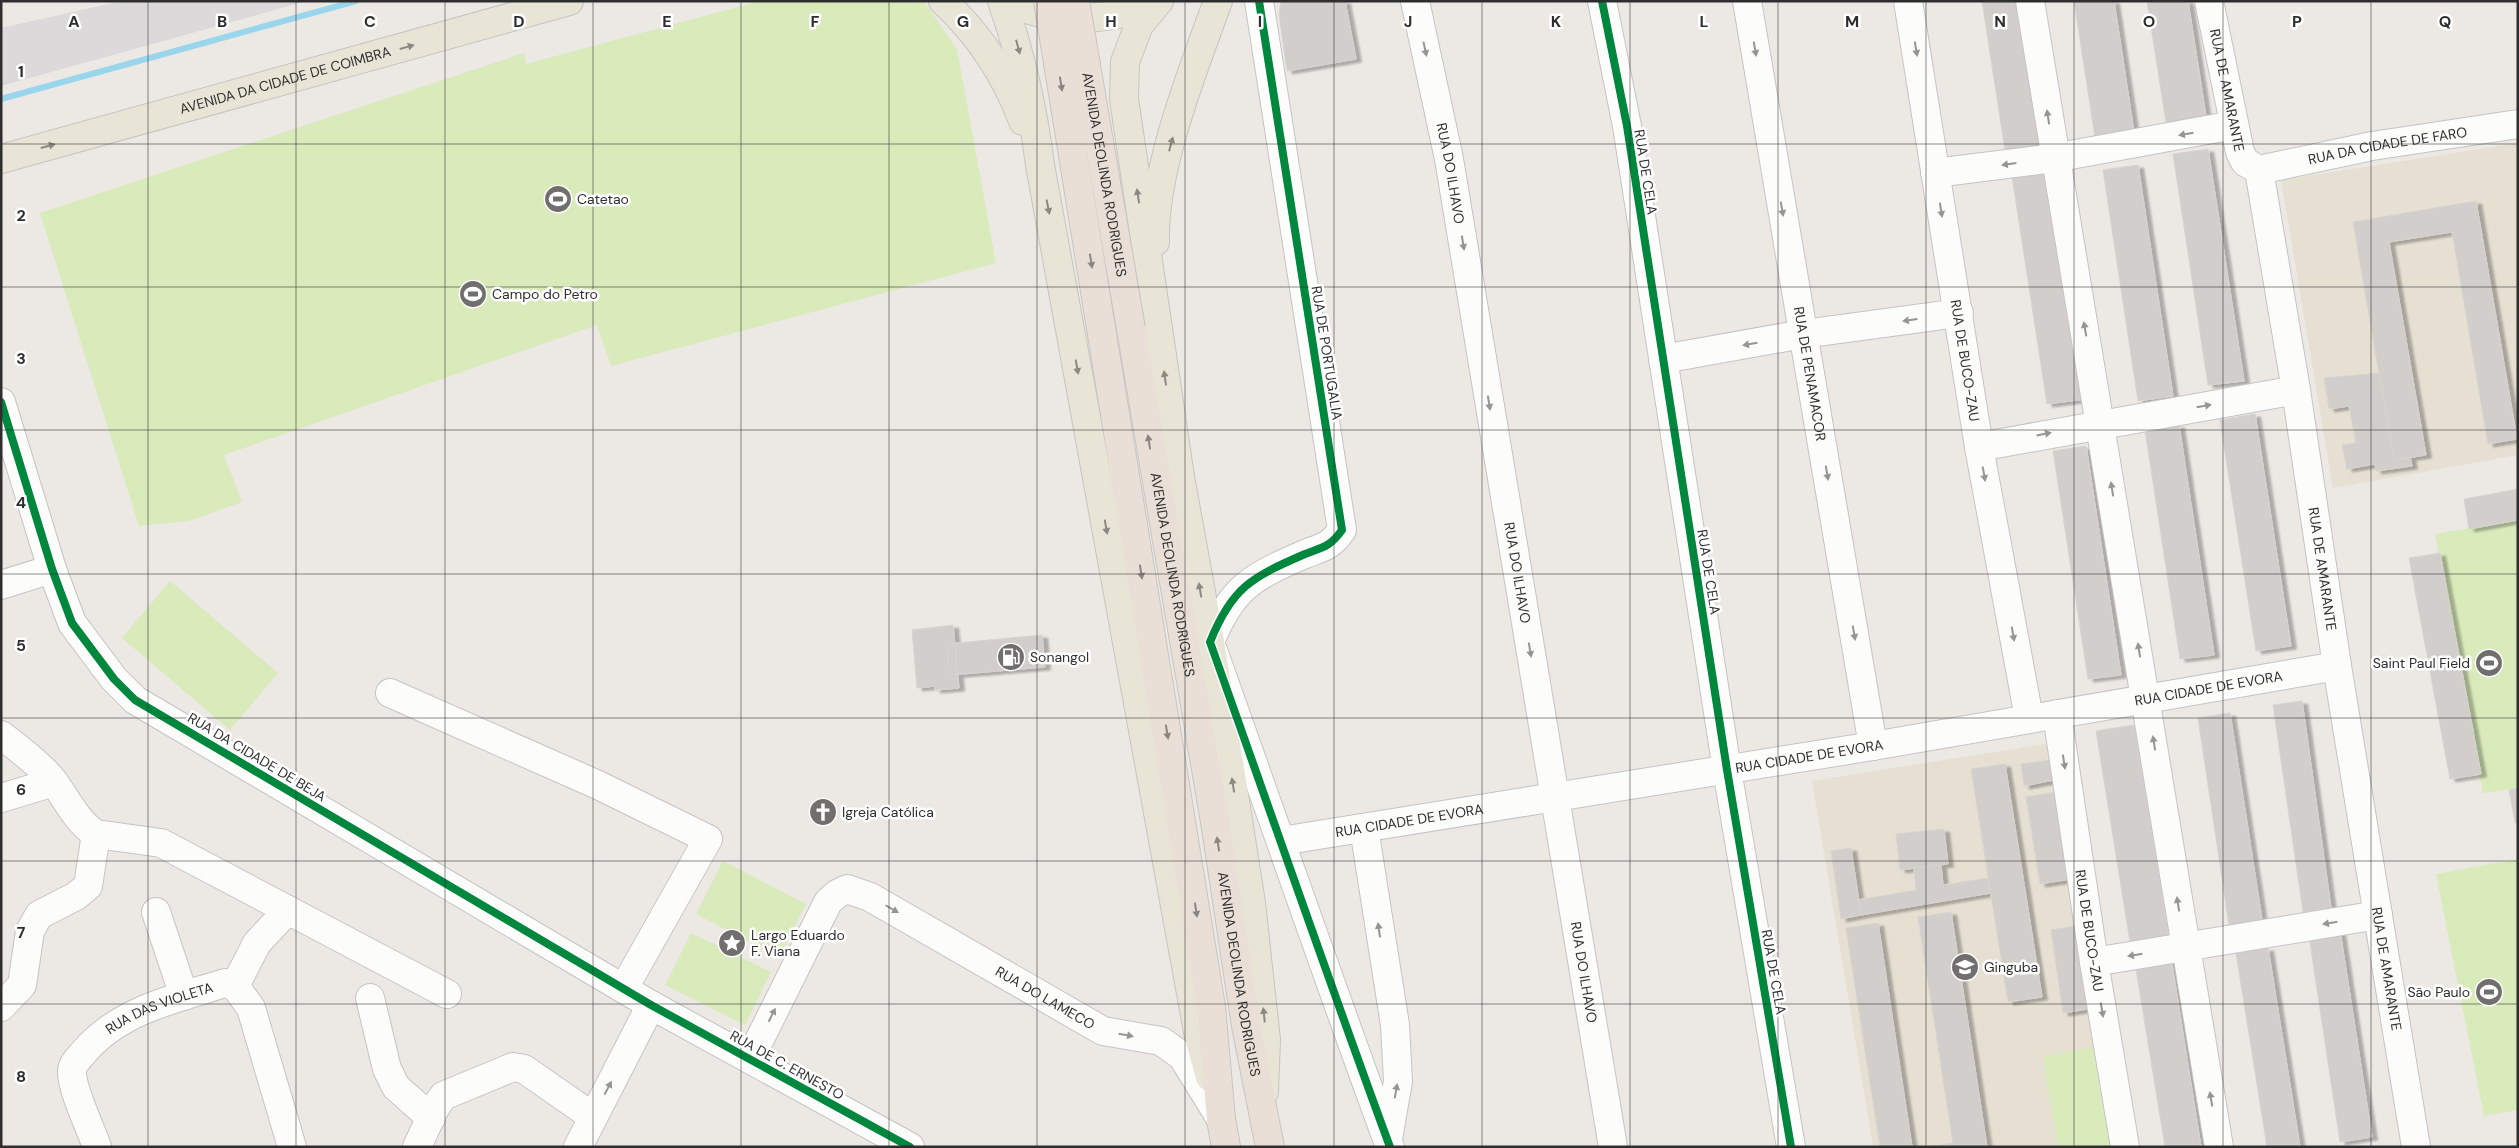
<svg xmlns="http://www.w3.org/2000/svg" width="2519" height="1148" font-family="'DM Sans',sans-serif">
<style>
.industrial{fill:#dcd9db}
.education{fill:#e6e0d3}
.pitch{fill:#d9eabb}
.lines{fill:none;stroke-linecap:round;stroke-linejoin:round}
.stream{stroke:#99d6ec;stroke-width:6}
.building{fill:#d1cecb;stroke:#d7d4d0;filter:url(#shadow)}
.minor-casing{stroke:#c5c4c5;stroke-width:30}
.major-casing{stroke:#c6c5c4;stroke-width:30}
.highway-casing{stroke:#c6c5c4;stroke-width:30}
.minor{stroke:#fcfcfb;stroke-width:28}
.major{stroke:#e8e4d6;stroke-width:28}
.highway{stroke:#eadfd6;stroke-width:28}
.highway-bridge-casing{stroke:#c6c5c4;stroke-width:30;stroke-linecap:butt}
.highway-bridge{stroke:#eadfd6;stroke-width:28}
.cycleway-casing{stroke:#fff;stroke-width:11}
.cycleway{stroke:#00873e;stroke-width:8}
.oneway{fill:#8b8982}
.oneway2{fill:#959594}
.oneway3{fill:#8c8682}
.grid{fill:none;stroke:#2e2e2e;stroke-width:1;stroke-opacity:0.55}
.labels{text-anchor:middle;stroke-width:5;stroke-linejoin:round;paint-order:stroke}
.street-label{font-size:14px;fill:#2e2e2e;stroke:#fff}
.poi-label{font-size:14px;fill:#2e2e2e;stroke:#fff;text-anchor:start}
.grid-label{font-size:16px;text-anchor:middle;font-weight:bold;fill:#2e2e2e;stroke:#fff;stroke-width:5;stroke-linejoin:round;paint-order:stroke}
</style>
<defs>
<filter id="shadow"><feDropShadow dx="5.5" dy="3" stdDeviation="1" flood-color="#0004"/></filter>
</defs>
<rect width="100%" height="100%" fill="#ece8e4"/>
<path class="industrial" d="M122 1H307L1 86V28Z"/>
<path class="education" d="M2518 143V455L2333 488 2281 180Z
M2051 743 2117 1147H1873L1812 781Z"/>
<path class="pitch" d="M760 1 925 3 957 49 996 263 611 366 597 325 224 455 242 502 189 521 139 526 40 213 524 53 526 64Z
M2518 520V788L2483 793 2435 534Z
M170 581 278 673 230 730 122 638Z
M2518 859V1110L2484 1116 2436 874Z
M723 861 806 904 779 957 696 914Z
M691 933 771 972 745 1025 665 985Z
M2096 1047 2113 1147H2058L2043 1056Z"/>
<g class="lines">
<path class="stream" d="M1 99 356 1"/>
</g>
<path class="building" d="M1281 1H1345L1356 59 1287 71 1279 14Z
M1982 1H2022L2045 151 2006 157Z
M2074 1H2114L2135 139 2096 144Z
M2147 1H2188L2207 123 2167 129Z
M2208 149 2244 381 2208 385 2173 154Z
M2049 164 2085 399 2047 404 2011 170Z
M2138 165 2173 396 2138 401 2103 170Z
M2476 201 2517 439 2488 444 2452 232 2389 242 2426 455 2394 460 2353 222Z
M2379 373 2394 460 2410 457 2412 466 2376 471 2375 464 2347 469 2342 445 2356 443 2349 406 2329 409 2324 378Z
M2255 414 2291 646 2256 651 2220 420Z
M2179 425 2214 655 2180 659 2145 430Z
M2086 446 2121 675 2088 679 2053 451Z
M2518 489V520L2469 529 2464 499Z
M2440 553 2481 774 2450 779 2409 558Z
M953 625 959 688 935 690V686L917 688 912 630Z
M1042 635 1045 667 950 675 947 644Z
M2302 701 2331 908 2303 912 2273 705Z
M2230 713 2262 920 2229 925 2198 718Z
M2134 725 2169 936 2130 942 2096 731Z
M2051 760 2054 780 2024 786 2021 764Z
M2005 764 2042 997 2008 1002 1971 769Z
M2518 788V822L2515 823 2509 790Z
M2056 792 2071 879 2040 884 2026 797Z
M1944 829 1948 864 1900 870 1896 834Z
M1851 848 1861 915 1841 919 1831 851Z
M1941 865 1943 885 1988 878 1991 893 1861 915 1858 900 1916 890 1914 868Z
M1951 912 1987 1147H1927L1953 1143 1918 917Z
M1878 923 1912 1147H1880L1846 928Z
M2082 925 2094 1008 2063 1013 2051 930Z
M2340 931 2372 1137 2340 1142 2309 936Z
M2268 948 2300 1147H2267L2236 953Z
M2171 958 2201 1147H2165L2135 963Z"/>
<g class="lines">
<g class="minor-casing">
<g id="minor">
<path d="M1259 1 1342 530C1330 547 1323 547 1305 554 1252 577 1232 587 1210 642 1270 810 1328 979 1390 1147"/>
<path id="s1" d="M1415 1 1449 159 1613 1147"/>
<path d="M1602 1 1627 126 1727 770 1791 1147"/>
<path id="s2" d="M1747 1 1873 746"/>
<path id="s3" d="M1908 1 1979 447 2029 718"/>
<path d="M2030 1 2219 1147"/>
<path id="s4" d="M2209 1 2240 152 2245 162 2259 170"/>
<path id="s5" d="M2259 170 2296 390 2337 666 2416 1147"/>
<path id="s6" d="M2259 170 2372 146 2518 124"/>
<path d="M1935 173 2054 158 2234 125"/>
<path d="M1663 359 1803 334 1959 313"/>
<path d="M1 402 52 569 72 623 114 679 135 700 651 1005 910 1147"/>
<path d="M1979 447 2296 390"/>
<path d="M1 585 52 569"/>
<path d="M390 693 598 785 708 839 624 988"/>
<path id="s7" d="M2057 714 2094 962 2125 1147"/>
<path d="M1 735C17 747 43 767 54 782 67 800 77 822 96 834L161 843 447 994"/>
<path d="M1 798 54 782"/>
<path d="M1364 828 1395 1025 1398 1081 1388 1139"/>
<path id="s8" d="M1281 841 1873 746 2337 666"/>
<path d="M156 912 184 996"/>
<path d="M2094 962 2378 915"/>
<path d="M235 986 257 943 288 910"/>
<path d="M370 998 387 1069 396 1087 431 1118"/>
<path d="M1 1007 22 985 30 931 39 915 76 896 88 886 96 834"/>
<path id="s9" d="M750 1059 828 902 837 894 847 889 870 897 1103 1031 1161 1041 1182 1056 1221 1119"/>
<path id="s10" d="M97 1147C91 1129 71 1088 72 1071 72 1064 79 1058 84 1052 120 1010 174 999 225 983L235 986 251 1008 292 1147"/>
<path d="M417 1147 434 1110 443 1096 513 1067 524 1069 593 1117"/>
<path d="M578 1147 651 1005"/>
</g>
</g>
<g class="major-casing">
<g id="major">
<path d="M943 1C979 34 1006 76 1023 121"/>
<path d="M1002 1C1021 55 1033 108 1040 165L1184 955 1199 1037 1210 1077"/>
<path d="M1004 1C1052 21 1109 25 1156 1"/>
<path d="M1159 1 1139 25 1125 62 1124 99 1180 477 1210 642 1251 903 1266 1040 1264 1092"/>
<path id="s11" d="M1 159 569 1"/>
<path d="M1155 242C1153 169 1193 70 1218 1"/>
</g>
</g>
<g class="highway-casing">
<g id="highway">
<path id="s12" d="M1131 329 1216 828 1246 1026 1270 1147"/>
<path d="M1102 334 1211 1007 1221 1119 1226 1147"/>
</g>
</g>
<use href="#minor" class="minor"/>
<use href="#major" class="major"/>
<use href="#highway" class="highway"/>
<g class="highway-bridge-casing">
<g id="highway-bridge">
<path d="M1048 1 1102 334"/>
<path id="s13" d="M1075 1 1131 329"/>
</g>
</g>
<use href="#highway-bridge" class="highway-bridge"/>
<g class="cycleway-casing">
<path id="cycleway" d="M1259 1 1342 530C1330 547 1323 547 1305 554 1252 577 1232 587 1210 642 1270 810 1328 979 1390 1147
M1602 1 1627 126 1727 770 1791 1147
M1 402 52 569 72 623 114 679 135 700 651 1005 910 1147"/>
</g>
<use href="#cycleway" class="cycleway"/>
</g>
<defs><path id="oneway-solid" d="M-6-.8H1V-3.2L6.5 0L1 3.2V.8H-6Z" transform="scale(1.25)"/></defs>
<g class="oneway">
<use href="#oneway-solid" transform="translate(407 47) rotate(-16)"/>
<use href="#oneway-solid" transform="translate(1018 47) rotate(75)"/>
<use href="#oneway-solid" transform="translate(1171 144) rotate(-75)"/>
<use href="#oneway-solid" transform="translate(48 146) rotate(-15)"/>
<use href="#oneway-solid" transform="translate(1138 196) rotate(-99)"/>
<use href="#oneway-solid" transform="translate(1048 207) rotate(79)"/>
<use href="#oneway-solid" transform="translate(1077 367) rotate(80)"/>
<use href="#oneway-solid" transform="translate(1165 378) rotate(-98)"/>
<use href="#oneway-solid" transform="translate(1106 527) rotate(80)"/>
<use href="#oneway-solid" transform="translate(1200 590) rotate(-100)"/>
<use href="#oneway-solid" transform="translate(1233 785) rotate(-99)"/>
<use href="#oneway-solid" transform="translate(1264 1015) rotate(-96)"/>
</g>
<g class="oneway2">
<use href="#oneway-solid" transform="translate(1425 49) rotate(78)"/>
<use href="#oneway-solid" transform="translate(1755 49) rotate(80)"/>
<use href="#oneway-solid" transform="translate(1916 49) rotate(81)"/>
<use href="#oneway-solid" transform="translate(2048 117) rotate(-99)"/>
<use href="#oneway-solid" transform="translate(2186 134) rotate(170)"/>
<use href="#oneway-solid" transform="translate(2009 164) rotate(172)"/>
<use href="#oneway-solid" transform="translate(1782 209) rotate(80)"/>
<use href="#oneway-solid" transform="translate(1941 210) rotate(81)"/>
<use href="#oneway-solid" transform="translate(1463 243) rotate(81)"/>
<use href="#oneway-solid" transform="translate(1910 320) rotate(172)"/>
<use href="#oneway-solid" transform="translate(2085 329) rotate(-100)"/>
<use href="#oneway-solid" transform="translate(1750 344) rotate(170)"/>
<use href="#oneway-solid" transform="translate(1489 403) rotate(81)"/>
<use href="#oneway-solid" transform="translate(2204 406) rotate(-10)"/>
<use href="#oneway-solid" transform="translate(2044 434) rotate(-11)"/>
<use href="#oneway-solid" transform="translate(1827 473) rotate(80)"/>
<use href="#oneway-solid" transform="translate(1984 474) rotate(80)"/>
<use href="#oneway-solid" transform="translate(2112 489) rotate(-99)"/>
<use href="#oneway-solid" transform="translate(1854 633) rotate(80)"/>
<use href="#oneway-solid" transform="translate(2013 634) rotate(80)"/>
<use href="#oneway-solid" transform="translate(1530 650) rotate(81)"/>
<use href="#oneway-solid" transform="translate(2139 650) rotate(-99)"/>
<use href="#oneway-solid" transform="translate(2154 743) rotate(-99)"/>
<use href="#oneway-solid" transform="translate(2064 762) rotate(81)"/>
<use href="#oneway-solid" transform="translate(2178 904) rotate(-99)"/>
<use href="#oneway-solid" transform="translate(892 909) rotate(30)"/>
<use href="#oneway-solid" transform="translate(2330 923) rotate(171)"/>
<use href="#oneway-solid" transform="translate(1379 930) rotate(-98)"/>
<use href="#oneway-solid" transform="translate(2135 955) rotate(171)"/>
<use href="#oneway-solid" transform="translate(2102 1010) rotate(80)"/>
<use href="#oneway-solid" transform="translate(772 1015) rotate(-63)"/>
<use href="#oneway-solid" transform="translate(1126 1035) rotate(10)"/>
<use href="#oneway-solid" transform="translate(608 1088) rotate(-62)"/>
<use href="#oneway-solid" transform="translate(1396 1091) rotate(-80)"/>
<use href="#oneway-solid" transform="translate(2211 1099) rotate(-100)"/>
</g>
<g class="oneway3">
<use href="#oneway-solid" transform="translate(1061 84) rotate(81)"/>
<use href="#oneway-solid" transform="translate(1091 261) rotate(81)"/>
<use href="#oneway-solid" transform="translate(1149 442) rotate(-99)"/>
<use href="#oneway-solid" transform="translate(1141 572) rotate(81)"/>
<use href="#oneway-solid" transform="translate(1167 732) rotate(81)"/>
<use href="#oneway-solid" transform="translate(1218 844) rotate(-99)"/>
<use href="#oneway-solid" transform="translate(1196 910) rotate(81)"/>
</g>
<path class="grid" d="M148 1V1147M296 1V1147M445 1V1147M593 1V1147M741 1V1147M889 1V1147M1037 1V1147M1185 1V1147M1334 1V1147M1482 1V1147M1630 1V1147M1778 1V1147M1926 1V1147M2074 1V1147M2223 1V1147M2371 1V1147M1 144H2518M1 287H2518M1 430H2518M1 574H2518M1 718H2518M1 861H2518M1 1004H2518"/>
<defs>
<g id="stadium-disc" transform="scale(1.4375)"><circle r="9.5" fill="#706f6e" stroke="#fff"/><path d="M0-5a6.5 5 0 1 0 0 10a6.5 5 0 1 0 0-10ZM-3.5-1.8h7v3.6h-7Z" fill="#fff"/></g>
<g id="fuel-disc" transform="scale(1.4375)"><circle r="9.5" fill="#706f6e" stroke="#fff"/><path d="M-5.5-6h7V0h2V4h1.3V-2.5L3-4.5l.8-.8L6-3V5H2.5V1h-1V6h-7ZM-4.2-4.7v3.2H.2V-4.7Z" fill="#fff"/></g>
<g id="church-disc" transform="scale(1.4375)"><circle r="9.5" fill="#706f6e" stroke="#fff"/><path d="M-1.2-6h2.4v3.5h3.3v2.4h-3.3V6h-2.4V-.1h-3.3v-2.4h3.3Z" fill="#fff"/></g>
<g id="sight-disc" transform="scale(1.4375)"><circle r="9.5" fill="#706f6e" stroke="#fff"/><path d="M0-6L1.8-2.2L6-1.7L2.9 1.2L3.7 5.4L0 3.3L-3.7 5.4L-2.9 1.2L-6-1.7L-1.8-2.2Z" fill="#fff"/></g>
<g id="school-disc" transform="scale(1.4375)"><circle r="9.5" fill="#706f6e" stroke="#fff"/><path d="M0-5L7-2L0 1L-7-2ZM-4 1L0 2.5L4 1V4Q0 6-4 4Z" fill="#fff"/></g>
</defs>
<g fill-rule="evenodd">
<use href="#stadium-disc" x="558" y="199"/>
<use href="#stadium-disc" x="473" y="294"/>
<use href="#fuel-disc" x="1011" y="657"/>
<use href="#stadium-disc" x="2489" y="663"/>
<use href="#church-disc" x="823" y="812"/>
<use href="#sight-disc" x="732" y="943"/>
<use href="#school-disc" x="1965" y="967"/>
<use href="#stadium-disc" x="2489" y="992"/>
</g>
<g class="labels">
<g class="street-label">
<text dy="5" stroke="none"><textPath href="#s11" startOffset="295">AVENIDA DA CIDADE DE COIMBRA</textPath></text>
<text dy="5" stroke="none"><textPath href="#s4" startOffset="91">RUA DE AMARANTE</textPath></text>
<text dy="5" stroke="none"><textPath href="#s6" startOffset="131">RUA DA CIDADE DE FARO</textPath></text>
<text transform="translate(1646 172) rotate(81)" y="5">RUA DE CELA</text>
<text dy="5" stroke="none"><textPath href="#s1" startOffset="176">RUA DO ILHAVO</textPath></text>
<text dy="5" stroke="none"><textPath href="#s13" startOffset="176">AVENIDA DEOLINDA RODRIGUES</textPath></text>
<text transform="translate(1327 353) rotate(81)" y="5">RUA DE PORTUGALIA</text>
<text dy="5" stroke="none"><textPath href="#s3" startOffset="364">RUA DE BUCO-ZAU</textPath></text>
<text dy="5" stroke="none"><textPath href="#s2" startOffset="378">RUA DE PENAMACOR</textPath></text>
<text dy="5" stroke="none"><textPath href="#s5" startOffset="404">RUA DE AMARANTE</textPath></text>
<text transform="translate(1709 572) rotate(81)" y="5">RUA DE CELA</text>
<text dy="5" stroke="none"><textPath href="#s1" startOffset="581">RUA DO ILHAVO</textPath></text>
<text dy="5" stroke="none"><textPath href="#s12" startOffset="249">AVENIDA DEOLINDA RODRIGUES</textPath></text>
<text dy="5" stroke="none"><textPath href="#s8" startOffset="940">RUA CIDADE DE EVORA</textPath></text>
<text dy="5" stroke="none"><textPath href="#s8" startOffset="535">RUA CIDADE DE EVORA</textPath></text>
<text transform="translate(257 757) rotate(31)" y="5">RUA DA CIDADE DE BEJA</text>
<text dy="5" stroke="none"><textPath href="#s8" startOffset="130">RUA CIDADE DE EVORA</textPath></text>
<text dy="5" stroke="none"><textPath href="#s7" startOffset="219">RUA DE BUCO-ZAU</textPath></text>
<text dy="5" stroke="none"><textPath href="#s5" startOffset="809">RUA DE AMARANTE</textPath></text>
<text transform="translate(1774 972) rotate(80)" y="5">RUA DE CELA</text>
<text dy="5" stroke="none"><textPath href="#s1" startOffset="986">RUA DO ILHAVO</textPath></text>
<text dy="5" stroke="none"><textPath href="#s12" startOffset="654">AVENIDA DEOLINDA RODRIGUES</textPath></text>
<text dy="5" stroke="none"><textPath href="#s9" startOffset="425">RUA DO LAMECO</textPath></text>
<text dy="5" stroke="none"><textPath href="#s10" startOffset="192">RUA DAS VIOLETA</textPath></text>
<text transform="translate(787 1065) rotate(29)" y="5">RUA DE C. ERNESTO</text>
</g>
<g class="poi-label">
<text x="577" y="204">Catetao</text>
<text x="492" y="299">Campo do Petro</text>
<text x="1030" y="662">Sonangol</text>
<text x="2470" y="668" text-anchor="end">Saint Paul Field</text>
<text x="842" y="817">Igreja Católica</text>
<text x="751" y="940">Largo Eduardo<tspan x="751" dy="16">F. Viana</tspan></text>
<text x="1984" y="972">Ginguba</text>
<text x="2470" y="997" text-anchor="end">São Paulo</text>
</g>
</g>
<g class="grid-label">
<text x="74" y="27">A</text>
<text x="222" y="27">B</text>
<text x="370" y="27">C</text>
<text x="519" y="27">D</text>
<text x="667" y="27">E</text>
<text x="815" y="27">F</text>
<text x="963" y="27">G</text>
<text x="1111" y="27">H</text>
<text x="1260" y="27">I</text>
<text x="1408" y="27">J</text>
<text x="1556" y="27">K</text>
<text x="1704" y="27">L</text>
<text x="1852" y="27">M</text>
<text x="2000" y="27">N</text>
<text x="2149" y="27">O</text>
<text x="2297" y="27">P</text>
<text x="2445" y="27">Q</text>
<text x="21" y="77">1</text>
<text x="21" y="221">2</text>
<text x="21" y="364">3</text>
<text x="21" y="508">4</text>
<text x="21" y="651">5</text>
<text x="21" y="795">6</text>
<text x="21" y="938">7</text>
<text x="21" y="1082">8</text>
</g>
<rect width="2519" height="1148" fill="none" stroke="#2e2e2e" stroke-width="5"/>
</svg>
